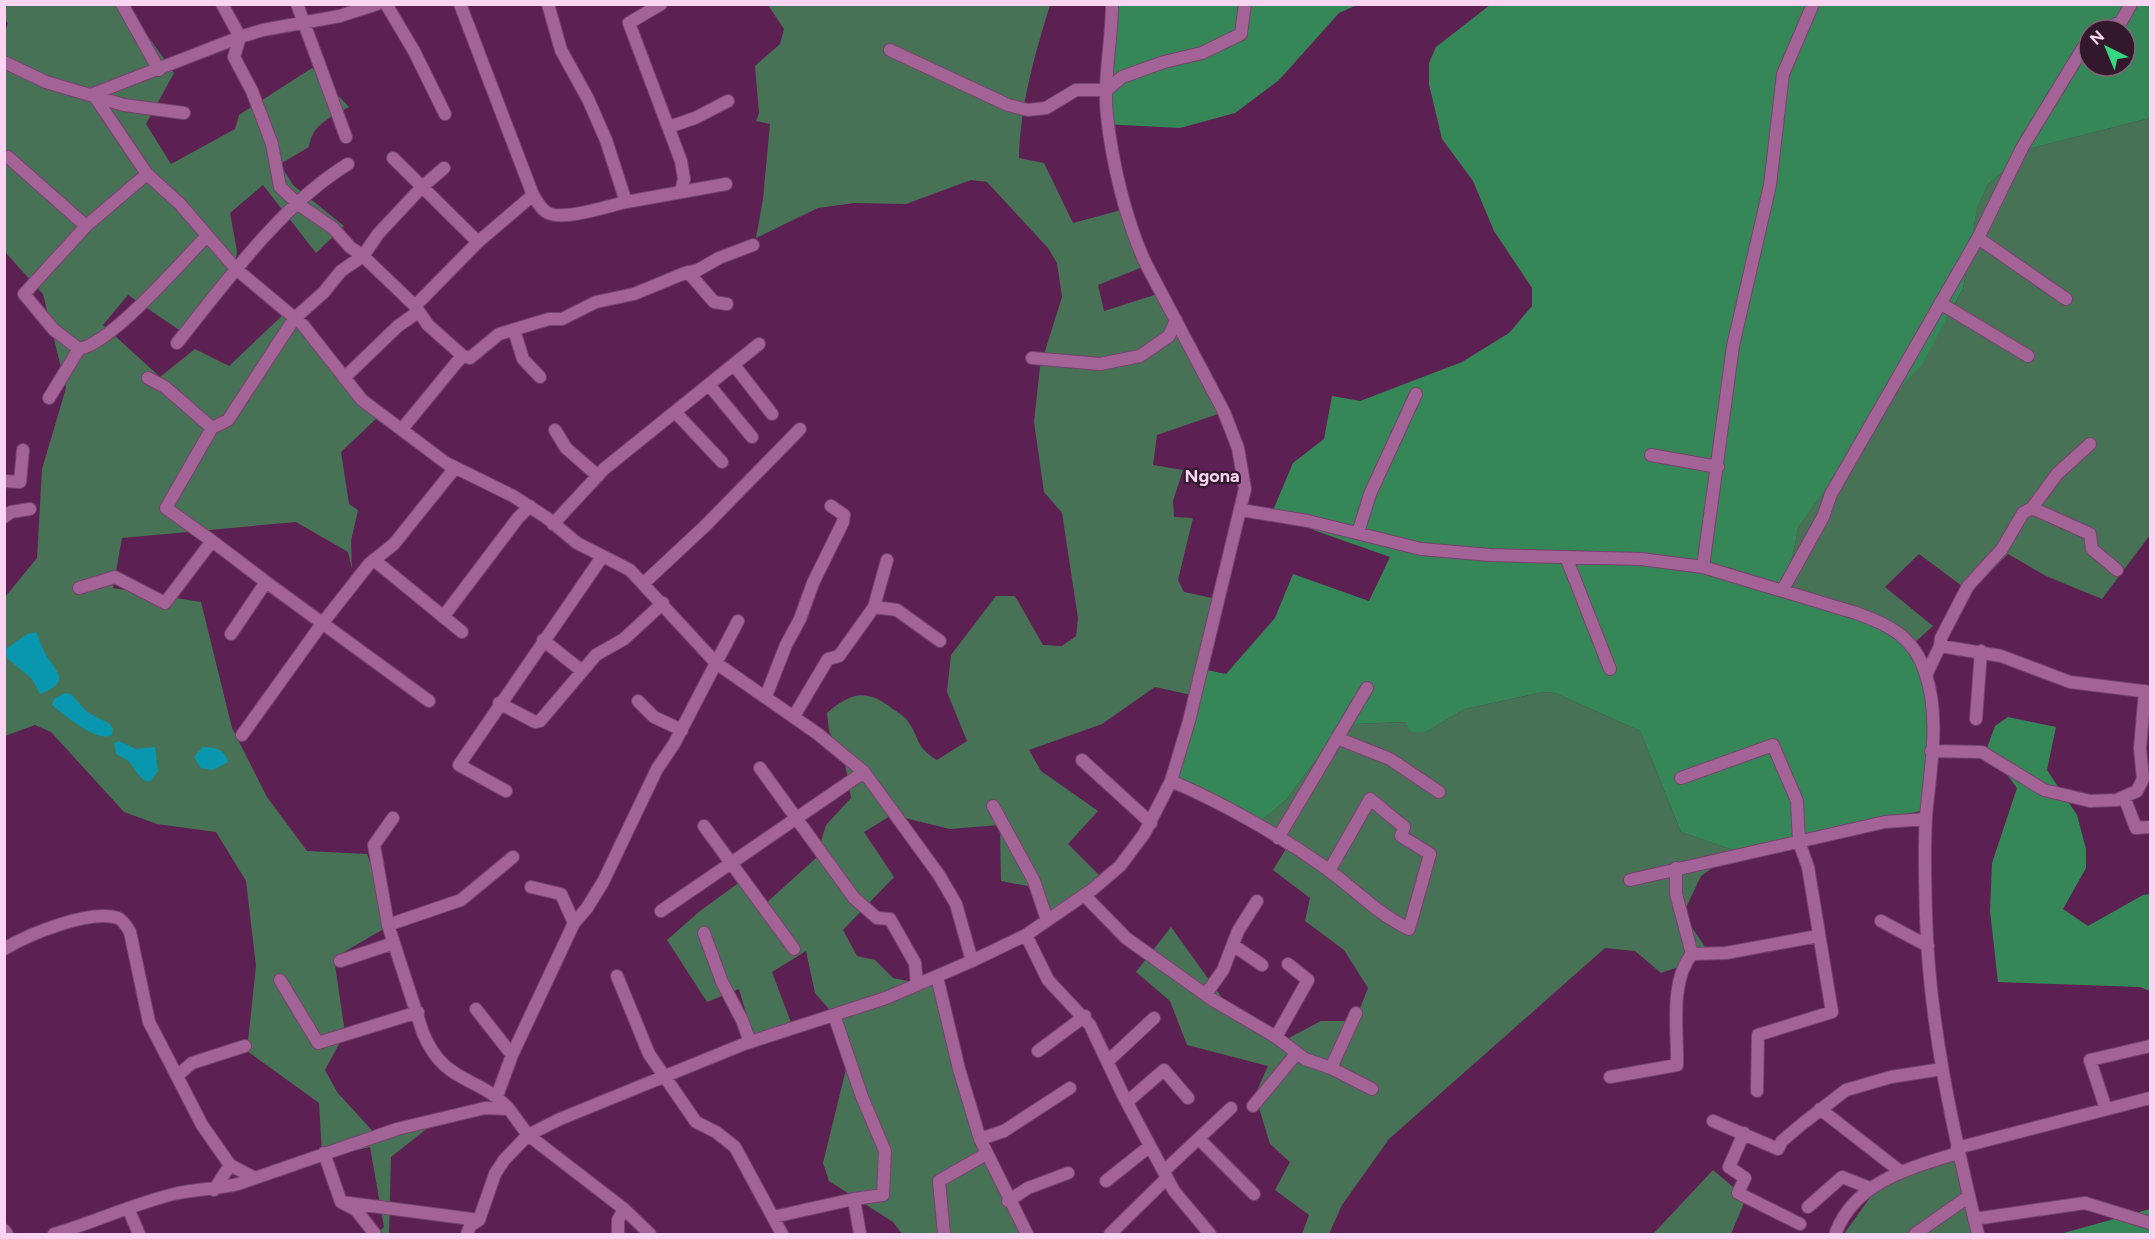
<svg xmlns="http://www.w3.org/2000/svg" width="2155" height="1239" font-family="Figtree,sans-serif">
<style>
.green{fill:#477256}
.forest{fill:#368757;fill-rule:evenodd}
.water{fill:#0997af}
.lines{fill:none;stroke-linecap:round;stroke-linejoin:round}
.minor-casing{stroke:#77426f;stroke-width:14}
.minor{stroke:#a46397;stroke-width:12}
.labels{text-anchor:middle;stroke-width:4.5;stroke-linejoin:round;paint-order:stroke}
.quarter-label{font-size:18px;font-weight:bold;fill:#fad5f1;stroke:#33182d}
</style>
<rect width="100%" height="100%" fill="#5c2152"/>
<path class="green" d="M5 5H126L174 73 146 124 171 164 235 129 239 115 312 68 349 107C330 118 312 124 309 147L280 164 293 185 344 226 316 253 263 185 230 213 237 251 234 272 179 330 128 295 103 325 160 377 195 349 229 366 286 312 380 415 341 452 349 504 358 510 351 541 352 569 348 552 296 522 122 538 113 588 201 602 232 728 267 797 307 851 367 854 392 924 334 958 345 1033 325 1070 337 1092 377 1136 439 1119 391 1157 389 1234H376L384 1227 370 1147 267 1172 322 1153 319 1103 247 1051 256 966 246 881 216 832 157 824 124 812 51 732 35 725 5 736V597L37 558 42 469 66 388 43 294 5 252 4 36 8 23 5 20Z
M768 5H1050C1035 54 1020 105 1019 158L1044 163 1073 223 1125 209 1150 264 1098 285 1104 311 1164 292 1221 413 1157 435 1153 465 1183 470 1173 501 1174 517 1193 518 1178 580 1184 592 1217 599 1196 696 1155 687 1102 724 1029 750 1041 771 1098 811 1068 844 1102 878 1047 920 1028 886 1001 881 1000 825 950 829 892 815 864 832 894 877 843 930 857 956 875 960 893 978 918 983 940 976 957 1075 1031 1234H902L893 1222 829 1181 823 1163 847 1065 834 1015 815 993 806 951 772 972 793 1028 754 1041 739 989 707 1002 667 940 700 911 744 879 764 905 816 858 826 825 851 798 845 763 829 731 827 713C849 694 864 688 889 706 894 710 903 715 907 720 921 739 914 746 937 760L967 741 947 692 951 655 996 596H1015L1043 645 1062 646 1076 636 1078 618 1062 513 1044 492 1034 422 1040 367 1062 297 1057 263 1048 248 987 182 971 180 906 204 854 203 818 208 756 238 763 199 770 124 756 121 759 113 755 66 780 44 784 29Z
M2150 118V535L2102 599 2046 576 2008 554 1970 592 1919 554 1885 587 1933 626 1912 645 1786 590 1798 528 1950 314 1963 289 1977 209 1988 184 2032 148Z
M1543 692 1555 693 1640 731 1681 832 1736 851 1701 876 1683 914 1705 947 1690 963 1661 973 1635 951 1605 948 1389 1139 1342 1205 1329 1234H1302L1309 1215 1275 1190 1290 1162 1270 1144 1255 1095 1268 1066 1187 1045 1170 1001 1136 972 1171 927 1225 1002 1287 1039 1321 1021H1355L1368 988 1344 950 1305 921 1310 898 1273 870 1289 844 1256 825 1286 800 1316 760 1354 724 1407 722 1426 732 1465 709Z
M1955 1150 1962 1201 1967 1208 1974 1234H1844L1879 1185Z
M1713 1170 1746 1198 1731 1234H1653Z"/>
<path class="forest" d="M1109 5H1357L1339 13 1279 80 1235 113 1180 128 1102 124Z
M1490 5H2150V118L2032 148 1988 184 1977 209 1963 289 1921 366 1894 394 1798 528 1786 590 1902 635 1932 683 1925 810 1736 851 1681 832 1640 731 1555 693 1543 692 1465 709 1426 732H1411L1406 722 1355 724 1316 760 1286 800 1256 825 1171 781 1202 669 1226 674 1275 618 1293 574 1369 601 1390 557 1271 515 1293 463 1324 439 1332 396 1360 401 1462 362 1509 333 1532 306V288L1494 231 1473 181 1442 139 1429 84V63L1436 47ZM2089 30H2125V66H2089Z
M2008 717 2056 727 2047 770 2077 815 2086 849V868L2063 909 2088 926 2143 895 2150 894V991L2140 987 1998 982 1990 911 1992 863 2017 788 1987 748 1995 726Z
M2150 1209V1234H2060Z"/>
<path class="water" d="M36 632C39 639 42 648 46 655 60 676 69 682 40 694L32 679 7 658 6 649 27 634Z
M65 693 71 694 87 712 110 724 113 729 112 735C97 743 64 715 52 705L54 699Z
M119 741 136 749 155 747 158 771 151 781H145C130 769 138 764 116 754L114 743Z
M203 747C216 748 224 748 228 762L213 770 201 768 194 757Z"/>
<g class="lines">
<g class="minor-casing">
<path id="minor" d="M122 4 159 70
M222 4 240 37 234 57 252 91 272 144 280 187 298 204 333 228 350 247 363 256 415 306 428 325 463 356
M297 4 346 137
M386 4 414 51 445 114
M460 4 533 195C537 201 541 210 548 213 564 221 608 206 626 202L606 140 588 99 561 50 548 4
M661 4 629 23 681 161 684 179 681 191
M2103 30 2121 22 2131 4
M890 50 1008 105 1028 110 1046 108 1076 90H1107L1122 77 1164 62 1202 53 1241 34 1245 4
M4 62 46 82 124 105 184 113
M93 94 147 174 180 204 236 269 303 325 362 400 446 463 513 496 547 518 577 543 630 570 716 663 674 744 657 769 603 882 587 908 574 923
M93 94 240 37 263 30 340 16 377 4
M669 127 695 118 728 101
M8 157 86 226
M393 158 478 242
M147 174 86 226 24 294 54 330 79 349C113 342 180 263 207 236
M626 202 726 184
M1978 238 2066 299
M688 272 714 302 727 304
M1940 303 2028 356
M415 306 478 242 533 195
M514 330 523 359 540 377
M177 343C225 283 282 204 348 164
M1032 358 1100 364 1140 356 1169 336 1176 320
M734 365 772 414
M148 378 165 387 212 428
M344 378 398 326 418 312
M709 385 752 437
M49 398 79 349
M676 413 722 462
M402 429 457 362 463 356 470 358 499 334 549 319H562L596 302 634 294 685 273 698 270 719 258 753 245
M555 430 566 448 598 476
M1651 455 1718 467
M4 481 20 482 23 450
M2032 508 2057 474 2090 444
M1241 510 1308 521 1421 549 1490 555 1641 559 1703 567 1856 613C1888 624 1914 637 1925 672 1941 717 1930 770 1926 816 1924 849 1925 883 1926 916 1929 1024 1953 1130 1978 1234
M4 517 11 512 30 509
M553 524 604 469 759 344
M1358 533 1370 494 1416 394
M212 541 166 508 212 428 228 420 294 319 324 292 341 271 363 256 378 234 421 188 444 168
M1566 557 1610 669
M374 560 462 632
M1703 567 1733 346 1770 185 1783 74 1813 4
M644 583 705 526 800 429
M79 588 115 577 165 603 212 541 266 582
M1782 591 1823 517 1831 494 1978 238 2022 148 2089 38
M874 607 897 610 940 641
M443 617 518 518 530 506
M738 621 716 663 818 734 864 772 939 875 956 904 972 961
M231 634 266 582 429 701
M543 640 582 671
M1940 646 1941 638 1968 586 2002 549 2023 513 2032 508 2090 534 2092 549 2117 570
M1926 675 1940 646 2001 656 2070 682 2150 692
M766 696 786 645 800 619 813 583 843 522 844 515 831 506
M638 701 654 717 682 730
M499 703 535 722 540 721 596 655 624 639 663 603
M794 716 828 659 839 656 874 607 887 560
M1976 719 1981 651
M242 735 321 625 369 564 394 544 414 519 455 468
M1337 738 1390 759 1439 792
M1931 751 1982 752 2044 790 2090 801 2117 800 2137 791 2143 779 2140 748 2145 691
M1082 760 1151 823
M760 768 854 898 877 918 890 919 915 963 917 985
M1681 778 1773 745 1797 801 1799 842 1808 867 1832 1012 1758 1035 1757 1091
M1171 781C1219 801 1277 834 1320 864 1351 885 1375 913 1409 929L1430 854 1401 836 1404 827 1370 799 1329 871
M506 791 459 765 602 557
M2124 797 2136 828 2150 827
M993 806 1034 881 1047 920
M393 818 374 845 388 925 423 1033C445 1086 479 1075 509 1109
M704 826 794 949
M1278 838 1367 688
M1676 868V894L1692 954
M1630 880 1885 822 1926 819
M1084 895 1126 938 1213 1000 1276 1037 1305 1059 1331 1068 1372 1089
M661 911 864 772
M1881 921 1928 946
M388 925 461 900 513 857
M704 933 722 982 742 1020 750 1042
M1026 935 1048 980 1090 1025 1124 1097 1174 1191 1210 1234
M1233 945 1262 965
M4 949C29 934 90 909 118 918 123 920 127 927 130 932L149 1022 162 1047 202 1125 230 1165 255 1178
M340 961 394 943
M617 976 649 1054 696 1122 716 1132 735 1147 782 1234
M937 977 959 1069 980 1139 1027 1234
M280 980 318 1043 418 1012
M1206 994 1223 970 1238 931 1257 901
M476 1009 512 1055
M834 1015 862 1097 885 1151 883 1195 854 1199 860 1234
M1276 1037 1308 980 1288 964
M1038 1051 1085 1016
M1108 1061 1154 1018
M1331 1068 1356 1013
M177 1076 192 1063 245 1046
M1610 1077 1677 1065C1678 1031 1669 982 1692 954L1726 953 1818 936
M497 1096 512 1055 574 923 561 894 531 887
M1127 1102 1164 1070 1188 1098
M1253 1106 1297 1053
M1820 1109 1901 1172
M2106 1109 2090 1060 2150 1046
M1713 1121 1778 1149 1782 1141 1802 1124 1846 1090 1891 1077 1942 1069
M1744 1133 1729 1167 1745 1178 1738 1193 1800 1224
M980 1139 1004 1131 1070 1088
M1199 1139 1254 1194
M1957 1148 2150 1098
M324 1153 341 1202 356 1210 375 1234
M1164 1171 1231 1108
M1106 1181 1150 1146
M214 1190 230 1165
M1008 1201 1028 1188 1068 1173
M341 1202 479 1220
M1808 1207 1842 1177 1870 1188
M128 1208 139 1234
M773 1217 854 1199
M1974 1219 2085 1203 2150 1223
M4 1230 7 1234
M1836 1232C1856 1181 1910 1168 1958 1153
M54 1234C95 1222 135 1203 178 1193 198 1189 218 1189 238 1184L397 1129 485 1108 509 1109 528 1135 624 1209 650 1234
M467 1234 470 1226 479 1220 495 1174 504 1160 528 1135 560 1119 744 1044 886 998 972 961 1026 935 1093 889 1120 866 1144 834 1171 781 1189 721 1245 489 1238 448 1224 412 1146 264C1126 222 1112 162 1107 116 1103 79 1112 41 1112 4
M618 1234V1220L624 1209
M944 1234 939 1181 986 1154
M1110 1234 1167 1178
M1915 1234 1968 1197"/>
</g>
<use href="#minor" class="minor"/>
</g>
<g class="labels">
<g class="quarter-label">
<text x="1212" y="482">Ngona</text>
</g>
</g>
<rect width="2155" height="1239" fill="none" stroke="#fad5f1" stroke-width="12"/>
<g transform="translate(2107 48) rotate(317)"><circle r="28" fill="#33182d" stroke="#83647b" stroke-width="1.5"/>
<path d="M0-4.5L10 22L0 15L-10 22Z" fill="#33d881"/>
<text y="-9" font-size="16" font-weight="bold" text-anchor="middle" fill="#fad5f1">N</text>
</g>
</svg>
